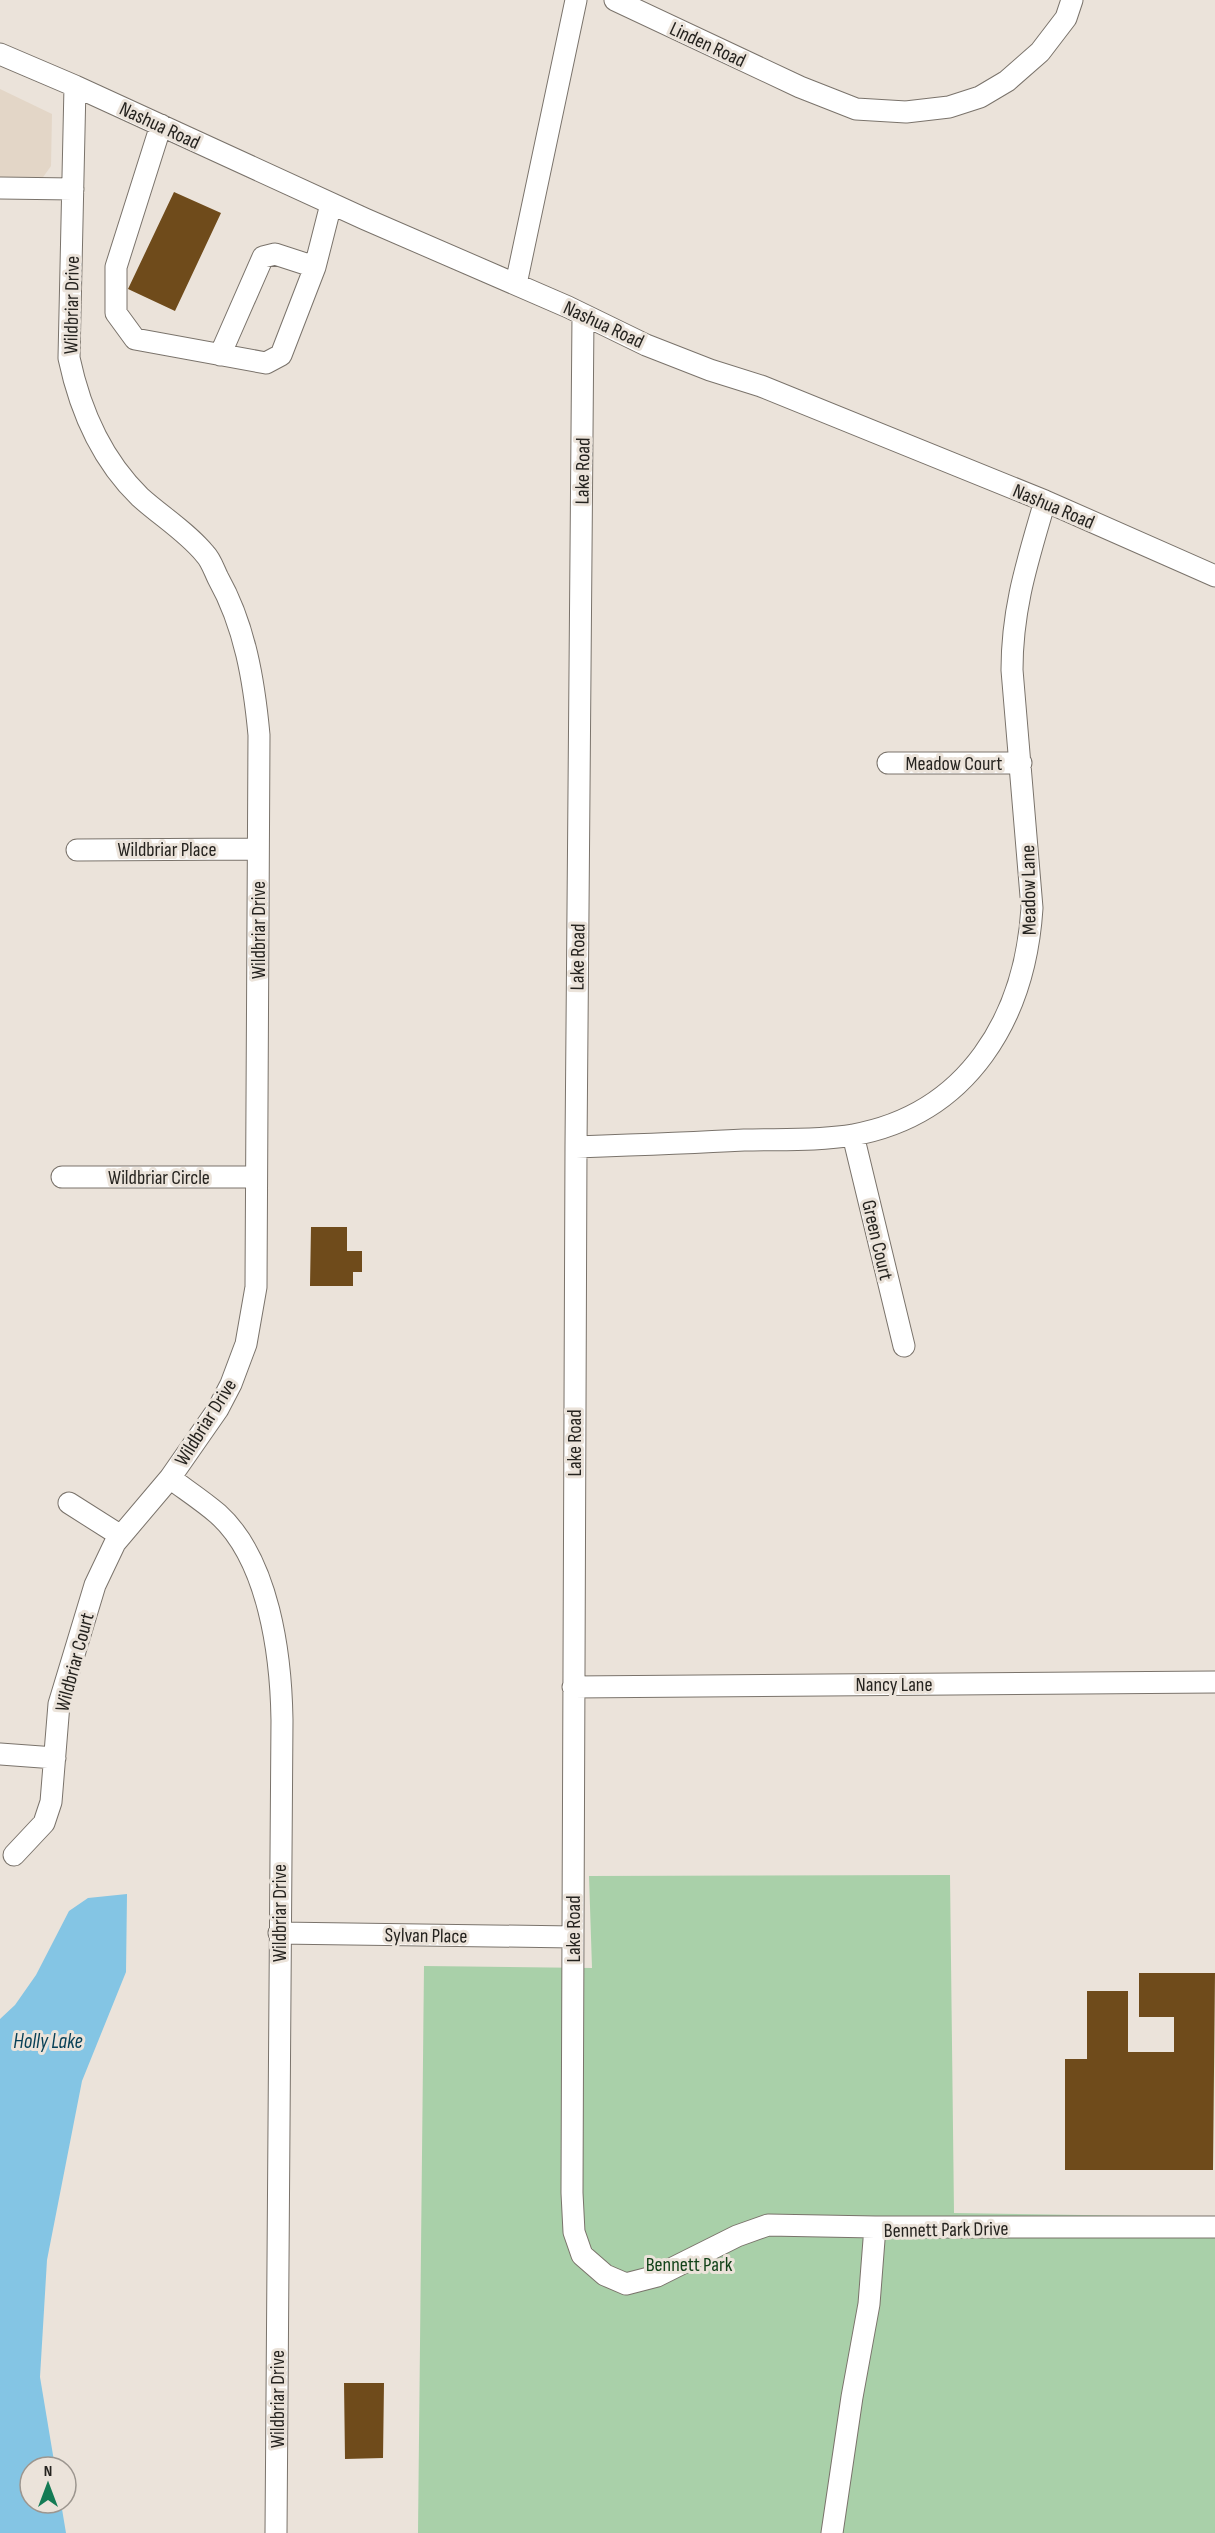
<svg xmlns="http://www.w3.org/2000/svg" width="1215" height="2533" font-family="'Sofia Sans Condensed',sans-serif">
<style>
.built{fill:#e3d6c7}
.green{fill:#a9d0a9}
.water{fill:#84c5e4}
.building{fill:#6f4b1b}
.lines{fill:none;stroke-linecap:round;stroke-linejoin:round}
.minor-casing{stroke:#7a736b;stroke-width:23}
.minor{stroke:#fff;stroke-width:21}
.labels{text-anchor:middle;stroke-width:6;stroke-linejoin:round;paint-order:stroke}
.street-label{font-size:20px;fill:#25231f;stroke:#ebe3da}
.park-label{font-size:20px;fill:#114218;stroke:#ebe3da}
.water-label{font-size:21px;font-style:italic;fill:#094157;stroke:#ebe3da}
</style>
<rect width="100%" height="100%" fill="#ebe3da"/>
<path class="built" d="M0 89 52 114 51 166 41 180H0Z"/>
<path class="green" d="M950 1875 954 2213 1215 2217V2533H418L424 1966 592 1968 589 1876Z"/>
<path class="water" d="M127 1894 126 1972 82 2081 47 2260 40 2377 55 2467H30V2503H61L66 2533H0V2019L15 2005 36 1975 69 1911 88 1898Z"/>
<path class="building" d="M174 192 221 213 175 311 128 289Z
M311 1227H347V1251H362V1272H353V1286H310Z
M1139 1973H1215L1213 2170H1065V2059H1087V1991H1128V2052H1174V2017H1139Z
M344 2383H384L383 2458 345 2459Z"/>
<g class="lines">
<g class="minor-casing">
<path id="minor" d="M615 0 800 87 856 109 906 112 949 107 980 97 1007 81 1040 52 1066 18 1072 0
M0 54 75 86 365 219 568 307 646 345 710 370 761 386 1045 501 1215 576
M161 125 116 267V313L135 339 266 363 281 355 315 267 331 204
M0 188 73 189
M516 284 576 0
M583 315 576 1147 572 2193 574 2232 582 2255 605 2275 626 2284 657 2276 737 2236 768 2225 875 2227H1215
M220 355 263 257 275 254 315 267
M888 763H1021
M77 850 258 849
M853 1135 904 1346
M576 1147C632 1145 688 1143 744 1140 780 1139 818 1141 853 1135 969 1114 1025 1017 1032 908L1012 670C1012 607 1028 560 1045 501
M62 1177H256
M170 1478C186 1490 203 1501 218 1514 269 1560 281 1655 282 1720L276 2533
M69 1503 121 1536
M573 1687 1215 1682
M0 1754 55 1758
M14 1855 44 1823 51 1802 59 1704 95 1585 115 1543 170 1478 218 1409 231 1384 246 1344 256 1287 259 735C254 681 245 626 218 578 214 570 211 560 205 554 187 532 161 516 140 497 101 459 80 410 69 358L75 86
M279 1933 573 1937
M832 2533 852 2397 869 2304 875 2227"/>
</g>
<use href="#minor" class="minor"/>
</g>
<g class="labels">
<g class="street-label">
<text transform="translate(708 44) rotate(25)" y="7">Linden Road</text>
<text transform="translate(160 125) rotate(25)" y="7">Nashua Road</text>
<text transform="translate(71 305) rotate(-89)" y="7">Wildbriar Drive</text>
<text transform="translate(604 324) rotate(25)" y="7">Nashua Road</text>
<text transform="translate(582 471) rotate(-89)" y="7">Lake Road</text>
<text transform="translate(1054 506) rotate(23)" y="7">Nashua Road</text>
<text x="954" y="770">Meadow Court</text>
<text x="167" y="856">Wildbriar Place</text>
<text transform="translate(1028 890) rotate(-91)" y="7">Meadow Lane</text>
<text transform="translate(258 930) rotate(-90)" y="7">Wildbriar Drive</text>
<text transform="translate(577 957) rotate(-89)" y="7">Lake Road</text>
<text x="159" y="1184">Wildbriar Circle</text>
<text transform="translate(878 1240) rotate(77)" y="7">Green Court</text>
<text transform="translate(205 1422) rotate(-58)" y="7">Wildbriar Drive</text>
<text transform="translate(574 1443) rotate(-90)" y="7">Lake Road</text>
<text transform="translate(74 1662) rotate(-75)" y="7">Wildbriar Court</text>
<text x="894" y="1691">Nancy Lane</text>
<text transform="translate(279 1913) rotate(-90)" y="7">Wildbriar Drive</text>
<text transform="translate(573 1929) rotate(-90)" y="7">Lake Road</text>
<text transform="translate(426 1935) rotate(1)" y="7">Sylvan Place</text>
<text transform="translate(946 2229) rotate(-1)" y="7">Bennett Park Drive</text>
<text transform="translate(277 2399) rotate(-90)" y="7">Wildbriar Drive</text>
</g>
<g class="park-label">
<text x="689" y="2271">Bennett Park</text>
</g>
<g class="water-label">
<text x="48" y="2048">Holly Lake</text>
</g>
</g>
<g transform="translate(48 2485)"><circle r="28" fill="#ebe3da" stroke="#9c968f" stroke-width="1.5"/>
<path d="M0-4.5L10 22L0 15L-10 22Z" fill="#147b55"/>
<text y="-9" font-size="16" font-weight="bold" text-anchor="middle" fill="#25231f">N</text>
</g>
</svg>
